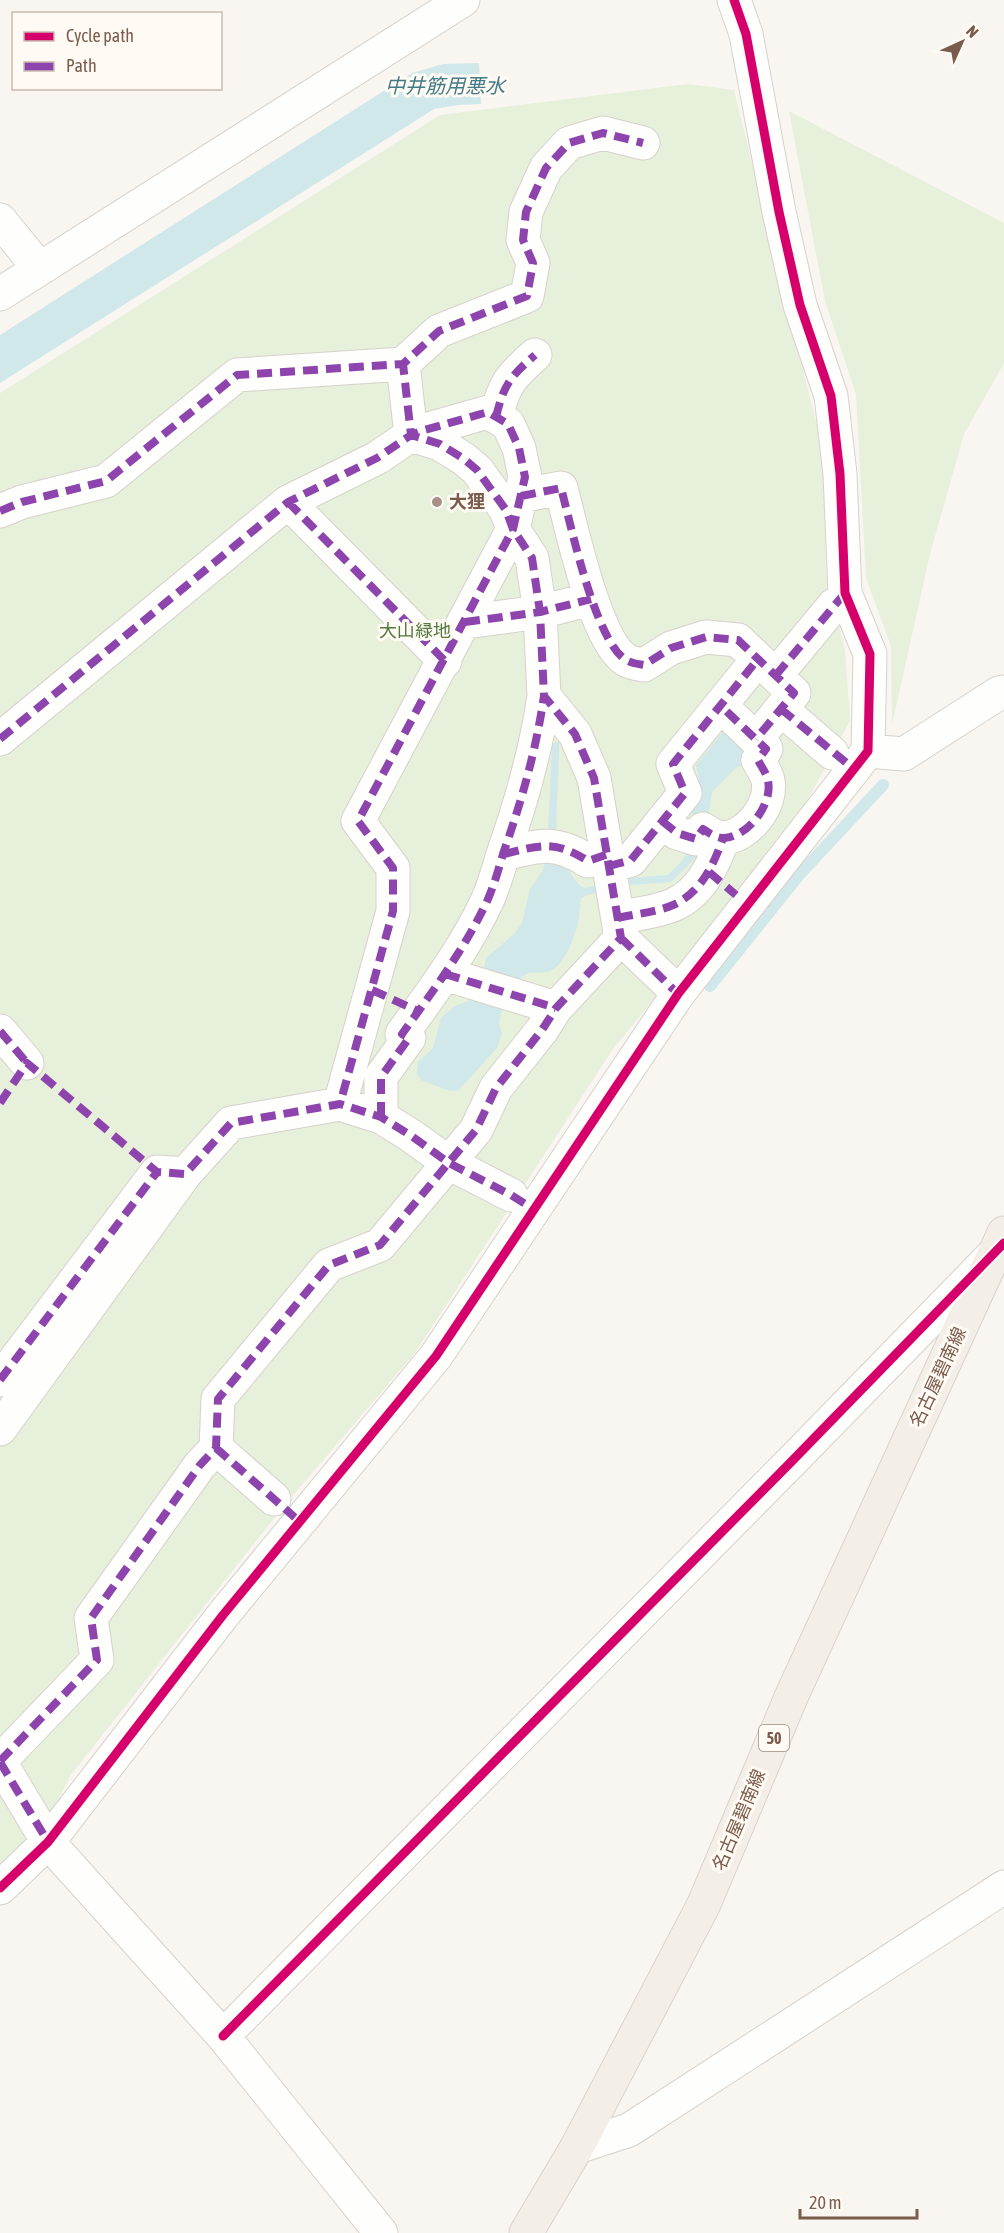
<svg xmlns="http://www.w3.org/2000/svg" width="1004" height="2233" font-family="'Asap Condensed','Noto Sans JP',sans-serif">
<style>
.green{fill:#e7f0db}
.water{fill:#d0e8ea}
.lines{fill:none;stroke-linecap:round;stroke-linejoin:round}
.stream{stroke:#d0e8ea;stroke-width:12}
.street-casing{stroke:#d7d1cb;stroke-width:35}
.primary-casing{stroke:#dad1cc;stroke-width:35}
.street{stroke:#fefefd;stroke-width:33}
.primary{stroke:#f3eee8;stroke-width:33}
.quiet{stroke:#8e44ad;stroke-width:8;stroke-dasharray:15 8;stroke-linecap:butt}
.cycleway-casing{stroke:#fffaf3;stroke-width:13}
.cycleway{stroke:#d6006c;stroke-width:9}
.poi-dot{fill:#a69286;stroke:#fffaf3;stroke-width:2}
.labels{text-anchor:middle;stroke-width:6;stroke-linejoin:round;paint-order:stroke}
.shield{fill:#fffaf3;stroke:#a28b7f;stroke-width:1.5}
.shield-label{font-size:16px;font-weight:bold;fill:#7a5c4d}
.poi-label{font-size:18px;font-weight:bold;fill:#7a5c4d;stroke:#fffaf3;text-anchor:start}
.park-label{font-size:18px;fill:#537a41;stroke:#fffaf3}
.street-label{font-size:18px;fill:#7a5c4d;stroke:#fffaf3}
.water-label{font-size:20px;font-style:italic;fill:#437c86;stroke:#fffaf3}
</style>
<rect width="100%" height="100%" fill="#f9f5f0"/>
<path class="green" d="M687 84 734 90 823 450 826 575 845 650 850 721 806 803 687 959 613 1049 415 1353 283 1507 70 1776 52 1814 13 1855 0 1865V393L440 115Z
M789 111 1004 223V363L964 434 930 554 892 725 891 646 866 578 856 394 825 301Z"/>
<path class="water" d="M479 63 481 104 458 105 434 109 0 383V335L412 73 443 64Z
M729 724 750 761 736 768 712 792 702 852 671 882 620 886 585 896 581 899 578 925 569 949 558 966 549 972 529 973 521 977 511 988 501 1013 499 1024 502 1033 497 1048 459 1090 450 1091 421 1080 417 1074 418 1062 433 1048 441 1018 453 1007 470 1000 480 990 486 958 514 934 522 923 530 889 543 870 547 853 552 744 559 741C560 773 555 805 557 836 558 850 571 883 585 888L621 879 668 875 681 862 688 851 692 830V810L701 794 696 765Z"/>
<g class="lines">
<path class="stream" d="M710 986 799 875 883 785"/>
<g class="street-casing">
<path id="street" d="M0 220 39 268
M0 294 463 0
M496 417C504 384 510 377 535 355
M521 496 561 488C571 525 595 641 626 660 631 663 638 664 644 665L671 648 706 637 738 640 794 693 756 739
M288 502 445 661
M0 511 22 502 106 481 237 375 403 364 439 331 527 296 533 263 523 240 526 212 546 168 569 143 603 133 643 143
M465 622 540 612 591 599
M776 675 834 605
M781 709 832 753
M0 739 288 502 377 458 411 435 421 431 488 412 508 424 519 448 525 477 513 529 358 821 393 868V911L340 1104
M868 751 904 754 999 693 1004 692
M662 821 677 833 696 839 703 829C709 833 716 838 724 838 747 837 773 805 768 781 767 774 761 766 758 760L766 749 721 706
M504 854C540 845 555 840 588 861L608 854
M609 866 631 860 685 793 673 764 758 659
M618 918C635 914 657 912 673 905 701 893 714 864 723 838
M621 938 668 983
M445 974 556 1008
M0 1031 27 1063
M381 1117V1077L409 1038 402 1034C433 991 466 947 488 899 495 883 499 867 504 851 522 800 536 750 544 696
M0 1380 157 1172 185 1174 231 1123 340 1104 381 1117 410 1135 449 1163 511 1195
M0 1429 185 1174
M216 1448 274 1499
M0 1761 97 1660 91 1618 200 1465 216 1448 218 1399 329 1265 380 1245 476 1130 496 1088 542 1030 556 1008 621 938 594 778 575 734 544 696 540 612 532 558 513 529 506 510 477 470 464 459 440 444 411 435 403 364
M0 1762 48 1842 223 2036 381 2233
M0 1888 48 1842 223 1615 436 1356 678 994 868 751 870 654 845 593 840 474 831 396 800 305 779 212 746 34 734 0
M223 2036 792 1461 993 1255
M577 2147 629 2130 1004 1887"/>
</g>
<g class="primary-casing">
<path id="primary" d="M526 2233 577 2147 704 1904 792 1695 1004 1233"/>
</g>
<use href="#street" class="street"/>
<use href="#primary" class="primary"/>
<path class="quiet" d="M496 417C504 384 510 377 535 355
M521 496 561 488C571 525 595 641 626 660 631 663 638 664 644 665L671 648 706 637 738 640 794 693 756 739
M288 502 445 661
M0 511 22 502 106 481 237 375 403 364 439 331 527 296 533 263 523 240 526 212 546 168 569 143 603 133 643 143
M465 622 540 612 591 599
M776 675 845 593
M781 709 854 769
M0 739 288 502 377 458 411 435 421 431 488 412 508 424 519 448 525 477 513 529 358 821 393 868V911L340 1104
M662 821 677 833 696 839 703 829C709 833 716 838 724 838 747 837 773 805 768 781 767 774 761 766 758 760L766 749 721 706
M504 854C540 845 555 840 588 861L608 854
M609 866 631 860 685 793 673 764 758 659
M709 872 736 895
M618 918C635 914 657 912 673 905 701 893 714 864 723 838
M621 938 678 994
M445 974 556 1008
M372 990 418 1011
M0 1031 27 1063
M0 1103 27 1063 157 1172 185 1174 231 1123 340 1104 381 1117 410 1135 449 1163 511 1195 535 1210
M381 1117V1077L409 1038 402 1034C433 991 466 947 488 899 495 883 499 867 504 851 522 800 536 750 544 696
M0 1380 157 1172
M216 1448 300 1522
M0 1761 97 1660 91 1618 200 1465 216 1448 218 1399 329 1265 380 1245 476 1130 496 1088 542 1030 556 1008 621 938 594 778 575 734 544 696 540 612 532 558 513 529 506 510 477 470 464 459 440 444 411 435 403 364
M0 1762 48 1842"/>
<g class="cycleway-casing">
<path id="cycleway" d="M0 1888 48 1842 223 1615 436 1356 678 994 868 751 870 654 845 593 840 474 831 396 800 305 779 212 746 34 734 0
M223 2036 792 1461 1004 1243"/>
</g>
<use href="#cycleway" class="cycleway"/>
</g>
<circle class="poi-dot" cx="437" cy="502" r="6"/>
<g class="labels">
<rect class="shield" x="759" y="1725" width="30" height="26" rx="4.5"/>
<g class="shield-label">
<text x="774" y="1744">50</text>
</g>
<g class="poi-label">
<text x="449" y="508">大狸</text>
</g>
<g class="park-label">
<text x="415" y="637">大山緑地</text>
</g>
<g class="street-label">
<text transform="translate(938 1377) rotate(-65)" y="6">名古屋碧南線</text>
<text transform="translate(739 1820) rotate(-67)" y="6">名古屋碧南線</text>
</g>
<g class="water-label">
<text x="445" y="93">中井筋用悪水</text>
</g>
</g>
<rect x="12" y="12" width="210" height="78" fill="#fffaf3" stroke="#cabbb1" stroke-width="1.5"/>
<rect x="24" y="32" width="30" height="9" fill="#d6006c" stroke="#cabbb1" stroke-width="1.5"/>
<text x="66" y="42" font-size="18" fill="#7a5c4d">Cycle path</text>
<rect x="24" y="62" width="30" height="9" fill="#8e44ad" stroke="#cabbb1" stroke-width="1.5"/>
<text x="66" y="72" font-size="18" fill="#7a5c4d">Path</text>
<g transform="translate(962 42) rotate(45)" stroke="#fffaf3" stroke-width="4.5" paint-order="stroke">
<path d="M0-4.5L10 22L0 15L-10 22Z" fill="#7a5c4d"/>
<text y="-9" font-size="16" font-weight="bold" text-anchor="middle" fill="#7a5c4d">N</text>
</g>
<path d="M800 2209v9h117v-9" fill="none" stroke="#7a5c4d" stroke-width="3"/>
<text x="809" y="2209" font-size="18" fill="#7a5c4d" stroke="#fffaf3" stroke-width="4.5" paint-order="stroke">20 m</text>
</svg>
